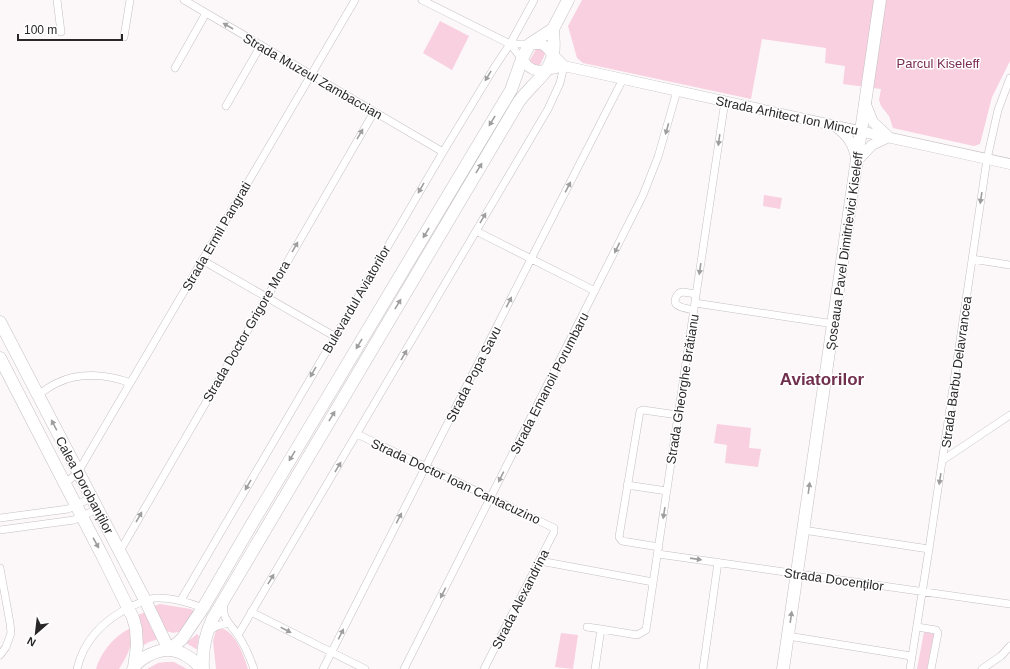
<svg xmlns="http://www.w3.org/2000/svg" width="1010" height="669" font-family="Arial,sans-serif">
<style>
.green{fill:#f8d0df}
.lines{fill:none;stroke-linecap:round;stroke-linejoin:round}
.street-casing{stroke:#c5c0c2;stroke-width:8}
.secondary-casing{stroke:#c5c0c2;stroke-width:11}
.primary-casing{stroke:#c5c0c2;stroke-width:13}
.street{stroke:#fff;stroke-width:7}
.secondary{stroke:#fff;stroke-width:10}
.primary{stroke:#fff;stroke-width:12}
.oneway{fill:#9f9e9e}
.labels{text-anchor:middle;stroke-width:3;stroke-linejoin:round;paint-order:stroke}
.park-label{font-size:13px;fill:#792d52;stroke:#fff}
.street-label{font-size:13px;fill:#292727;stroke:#fff}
.district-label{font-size:17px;font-weight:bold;fill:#712f4e;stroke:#fff}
</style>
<rect width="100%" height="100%" fill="#fcf7f9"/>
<path class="green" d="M582 0H1010V61L992 97 980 144 974 146 893 128 889 116 881 106 879 100 881 89 843 84 845 66 825 63 826 48 762 39 751 99 583 63 577 58 568 26Z
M440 21 469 36 452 70 423 53Z
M539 48 544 51 545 54 539 67H536L529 62 536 49Z
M764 195 782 198 780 209 763 206Z
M717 424 751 428 749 448 761 449 758 467 725 463 727 445 714 443Z
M160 604 191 609 194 611C189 623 181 639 165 630L154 606Z
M143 613H145L152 630 159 637 158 639 149 642 144 645 141 643 142 633 137 617 138 615Z
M131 628C133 645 128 655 119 669H96C101 652 115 635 131 628Z
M220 628C235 630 244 656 248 669H216L213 641 216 630Z
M924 632 934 634 927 669H917Z
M561 633 578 635 573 669 555 667Z
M197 634 199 636 197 649H196L186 643Z
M166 662H174L187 669H147L158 663Z"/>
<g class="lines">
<g class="street-casing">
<path id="street" d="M57 0 61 32
M184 0 443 152
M422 0 510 44 522 59
M124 37 130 0
M510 44H530
M175 68 206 13
M226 106 261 45
M476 231 595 291
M972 259 1010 265
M202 260 334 336
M695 303 834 324
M694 310C685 308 667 307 679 293L683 292 696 294
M38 395C44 391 50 386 57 383 78 372 108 374 130 383
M357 434 554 528V532L484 669
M943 460 1010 415
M65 484 78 472 355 0
M627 485 667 491
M0 518 68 509 91 498
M0 530 74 520 97 509
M803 530 929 549
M659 547 622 541 619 537 640 411 643 410 678 415
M120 551 374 112
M658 554 1010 604
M540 561 653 582
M0 568 10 623 11 633 6 647 0 655
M181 600 443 152 494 68 510 44 534 0
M224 604C221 619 232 625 239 637 246 647 250 658 254 669
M251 612 365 669
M587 627 601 629
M917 627 936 630 938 633 931 669
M209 631 217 626 228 623
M238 635 548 109 560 83 564 66
M788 636 911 656
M77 669C84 639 105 619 132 606 140 603 147 599 155 598 172 597 188 602 203 608
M323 669 531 259 623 79
M404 669 643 195 658 157 677 91
M595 669 601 629 637 635 646 630 725 101
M703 669 718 562
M910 669 929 549 987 159 998 110 1010 78
M982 669 1001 656 1010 646"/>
</g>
<g class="secondary-casing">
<path id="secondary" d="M530 44H541L545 46 564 66
M522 59C533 77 546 70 564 66L1010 164
M865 102 873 122 888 136
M835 126C847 135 854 144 856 159
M857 161 872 145 889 137"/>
</g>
<g class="primary-casing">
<path id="primary" d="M0 322 145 600 169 650
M0 358 65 484 103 557 133 618 136 629 137 646 134 667
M169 650 182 639 203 608 253 522 502 105 511 90 522 59 527 49 530 44 553 29 568 0
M133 669C139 658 156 650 168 650 181 650 194 659 201 669
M203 669C202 651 205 634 213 618L518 103C528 87 550 74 553 54 555 46 553 37 553 29
M783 669 880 0"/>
</g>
<use href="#street" class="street"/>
<use href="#secondary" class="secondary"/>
<use href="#primary" class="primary"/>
</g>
<defs><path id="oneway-solid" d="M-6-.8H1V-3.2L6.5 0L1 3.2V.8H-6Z"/></defs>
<g class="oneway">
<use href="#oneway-solid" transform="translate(228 26) rotate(-150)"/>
<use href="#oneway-solid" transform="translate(488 76) rotate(121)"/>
<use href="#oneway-solid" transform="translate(492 121) rotate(121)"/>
<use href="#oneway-solid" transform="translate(667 129) rotate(106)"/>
<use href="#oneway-solid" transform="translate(360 134) rotate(-60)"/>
<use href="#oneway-solid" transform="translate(719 140) rotate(98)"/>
<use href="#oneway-solid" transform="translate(479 168) rotate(-59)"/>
<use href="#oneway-solid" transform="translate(568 187) rotate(-62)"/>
<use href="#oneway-solid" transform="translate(421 188) rotate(120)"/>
<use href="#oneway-solid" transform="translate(981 198) rotate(99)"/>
<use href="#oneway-solid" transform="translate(483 218) rotate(-60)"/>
<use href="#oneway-solid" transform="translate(426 233) rotate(121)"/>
<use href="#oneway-solid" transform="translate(295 247) rotate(-60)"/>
<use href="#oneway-solid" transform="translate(617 248) rotate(116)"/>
<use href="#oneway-solid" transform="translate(700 269) rotate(98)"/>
<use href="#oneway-solid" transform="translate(509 302) rotate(-63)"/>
<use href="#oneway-solid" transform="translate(398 304) rotate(-59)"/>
<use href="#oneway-solid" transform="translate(359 344) rotate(121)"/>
<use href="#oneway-solid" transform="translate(404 355) rotate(-60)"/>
<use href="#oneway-solid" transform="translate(313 372) rotate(120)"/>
<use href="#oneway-solid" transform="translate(332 416) rotate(-59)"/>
<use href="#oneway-solid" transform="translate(54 425) rotate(-118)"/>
<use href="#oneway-solid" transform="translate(292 456) rotate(121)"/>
<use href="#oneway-solid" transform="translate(338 467) rotate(-59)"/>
<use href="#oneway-solid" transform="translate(501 477) rotate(117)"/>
<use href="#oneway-solid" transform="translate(940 479) rotate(99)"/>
<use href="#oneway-solid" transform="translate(248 485) rotate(120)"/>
<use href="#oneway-solid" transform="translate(809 488) rotate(-82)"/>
<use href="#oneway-solid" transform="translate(664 513) rotate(99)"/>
<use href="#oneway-solid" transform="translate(139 517) rotate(-60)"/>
<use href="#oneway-solid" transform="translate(399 518) rotate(-63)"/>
<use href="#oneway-solid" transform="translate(96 543) rotate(61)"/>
<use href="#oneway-solid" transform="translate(696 559) rotate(8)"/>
<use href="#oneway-solid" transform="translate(271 579) rotate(-59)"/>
<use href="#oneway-solid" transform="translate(443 593) rotate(117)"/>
<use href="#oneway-solid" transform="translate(791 617) rotate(-82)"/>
<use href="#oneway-solid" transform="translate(286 630) rotate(27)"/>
<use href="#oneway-solid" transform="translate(341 634) rotate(-63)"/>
</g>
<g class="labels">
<g class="park-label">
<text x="938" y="68">Parcul Kiseleff</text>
</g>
<g class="street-label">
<text transform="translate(313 76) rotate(30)" y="5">Strada Muzeul Zambaccian</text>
<text transform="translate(787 115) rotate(12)" y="5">Strada Arhitect Ion Mincu</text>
<text transform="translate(216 236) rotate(-60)" y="5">Strada Ermil Pangrati</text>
<text transform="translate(844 251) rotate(-82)" y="5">Șoseaua Pavel Dimitrievici Kiseleff</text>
<text transform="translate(356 299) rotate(-60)" y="5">Bulevardul Aviatorilor</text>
<text transform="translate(246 331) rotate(-60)" y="5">Strada Doctor Grigore Mora</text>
<text transform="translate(956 372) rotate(-82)" y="5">Strada Barbu Delavrancea</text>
<text transform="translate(473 374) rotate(-63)" y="5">Strada Popa Savu</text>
<text transform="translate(549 383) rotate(-63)" y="5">Strada Emanoil Porumbaru</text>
<text transform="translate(682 389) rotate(-81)" y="5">Strada Gheorghe Brătianu</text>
<text transform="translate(456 481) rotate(25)" y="5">Strada Doctor Ioan Cantacuzino</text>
<text transform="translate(85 485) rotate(62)" y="5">Calea Dorobanților</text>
<text transform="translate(834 579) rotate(8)" y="5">Strada Docenților</text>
<text transform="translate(520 599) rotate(-63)" y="5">Strada Alexandrina</text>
</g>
<g class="district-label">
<text x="822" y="385">Aviatorilor</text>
</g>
</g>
<g transform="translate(36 633) rotate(208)" stroke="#ffffff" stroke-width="3" paint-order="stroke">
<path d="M0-3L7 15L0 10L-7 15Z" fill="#292727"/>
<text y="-6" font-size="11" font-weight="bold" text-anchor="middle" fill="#292727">N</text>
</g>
<path d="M18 34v6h104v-6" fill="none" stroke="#292727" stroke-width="2"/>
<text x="24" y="34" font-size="12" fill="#292727" stroke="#ffffff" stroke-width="3" paint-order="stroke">100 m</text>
</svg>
